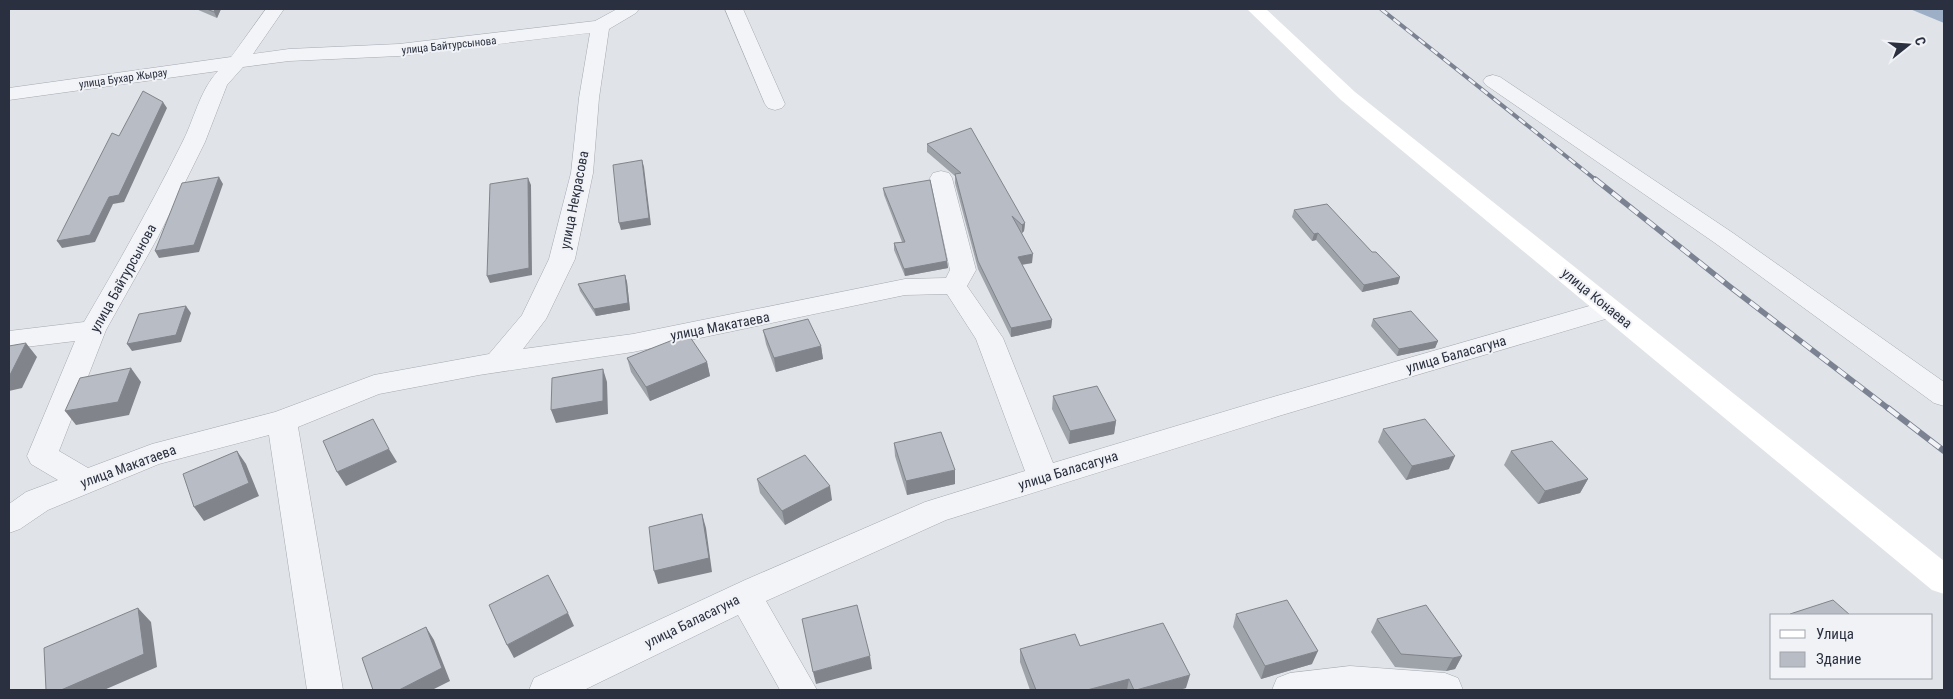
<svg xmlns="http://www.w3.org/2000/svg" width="1953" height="699" font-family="'Roboto Condensed',sans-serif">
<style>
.water{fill:#9dafc6}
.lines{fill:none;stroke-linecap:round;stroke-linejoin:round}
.street-casing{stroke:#a6aab2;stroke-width:1}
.street{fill:#f3f4f7;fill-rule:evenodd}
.secondary{fill:#fff;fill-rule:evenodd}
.rail-far2-casing{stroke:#7b8291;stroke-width:4}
.rail-far1-casing{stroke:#7b8291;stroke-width:5.5}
.rail-casing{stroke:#7b8291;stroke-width:6}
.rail-far2{stroke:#f0f2f6;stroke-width:2.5;stroke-dasharray:8;stroke-linecap:butt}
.rail-far1{stroke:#f0f2f6;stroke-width:4;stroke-dasharray:11;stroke-linecap:butt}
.rail{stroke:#f0f2f6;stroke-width:4.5;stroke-dasharray:13;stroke-linecap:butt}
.wall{fill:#9ea2a9}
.shaded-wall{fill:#81848a}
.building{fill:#b8bcc5;stroke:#81848a}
.labels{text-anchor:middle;stroke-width:4;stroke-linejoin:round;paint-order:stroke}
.far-street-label{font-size:11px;fill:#2a303f;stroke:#f0f2f6}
.street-label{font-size:14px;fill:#2a303f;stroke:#f0f2f6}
</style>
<rect width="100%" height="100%" fill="#e0e3e8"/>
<path class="water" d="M1910 9H1944V23Z"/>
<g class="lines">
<g class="street-casing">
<path id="street" d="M266 9H284L253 54 289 49 399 44 595 21 617 9H639L636 13 609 29 599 98 593 173 575 259 546 319 523 349 633 334 905 279 946 278 950 270 930 178 933 173 941 171 949 173 952 178 976 270 967 286 1003 338 1053 463 1273 397 1610 300 1619 303 1623 309 1619 315 1282 415 946 520 766 601 817 690H780L738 615 584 690H529L534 678 745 580 925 502 1025 471 976 339 947 294 905 295 633 352 479 375 379 394 298 427 343 690H307L269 435 159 464 48 510 20 529 9 533V504L26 492 58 480 31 464 27 456 75 341 9 349V331L84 322C118 264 151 205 181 145 194 121 199 91 218 71L9 100V88L231 57ZM590 33 579 98 571 173 549 259 522 315 489 354 374 375 275 412 152 444 88 468 59 451 106 330 158 237 205 142 227 85 243 67 289 61 399 56Z
M725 9H743L785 104 782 108 775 110 768 108 765 104Z
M1493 75 1500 77 1733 233 1944 382V406L1934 403 1715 243 1486 85 1483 81 1486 77Z
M1350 666 1445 673 1458 678 1463 690H1272L1277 678 1290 673Z"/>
</g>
<use href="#street" class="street"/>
<path class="secondary" d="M1247 9H1266L1355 92 1944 561V594L1932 590 1341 100Z"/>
<g class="rail-far2-casing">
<path id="rail-far2" d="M1381 9 1596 180"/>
</g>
<g class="rail-far1-casing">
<path id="rail-far1" d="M1595 179 1729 286 1889 409"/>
</g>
<g class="rail-casing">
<path id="rail" d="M1888 408 1944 451"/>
</g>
<use href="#rail-far2" class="rail-far2"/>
<use href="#rail-far1" class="rail-far1"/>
<use href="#rail" class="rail"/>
</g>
<path class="wall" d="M196 9H221L217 18Z
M927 144 1025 223 1024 231 1022 233 1032 263 1022 265 1052 320 1051 328 1011 337 978 269 955 183V176L927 152Z
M883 188 947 261 948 268 905 276 894 250V243L902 242 884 195Z
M1294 210 1372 252 1400 277 1398 284 1362 292 1316 240 1312 241 1292 217Z
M625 275 627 282 630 310 596 316 580 291 578 284Z
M1373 319 1438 341 1435 348 1397 356 1371 326Z
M763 330 821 346 823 359 776 372 766 344Z
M627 358 707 362 710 376 650 401 631 372Z
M1053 396 1116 421 1114 434 1069 444 1052 409Z
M1383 429 1449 469 1406 480 1378 442Z
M894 443 955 484 907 495 895 456Z
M1511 451 1588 479 1580 493 1538 504 1504 465Z
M757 479 832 500 785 525 760 493Z
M1236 614 1312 664 1261 679 1233 627Z
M1377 619 1462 656 1455 669 1446 671 1395 667 1371 632Z
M1080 646 1186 688 1179 690H1030L1020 662V649Z"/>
<path class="shaded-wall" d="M215 9H221L217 18 214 12Z
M163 102 167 108 124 202 113 204 95 242 62 248 57 241 109 197Z
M642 160 644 167 651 225 621 230 619 223Z
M219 177 223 184 199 252 159 258 155 251Z
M528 178 531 185 532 275 490 283 487 276Z
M1025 223 1024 231 1022 233V225Z
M1318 233 1316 240 1312 241 1314 234Z
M1033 254 1032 263 1018 265V257Z
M947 261 948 268 905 276 904 269Z
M625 275 627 282 630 310 596 316 594 309Z
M1400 277 1398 284 1362 292 1364 285Z
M186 306 191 313 181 342 132 351 127 344Z
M1052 320 1051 328 1011 337V328Z
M1438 341 1435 348 1397 356 1399 349Z
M26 343 37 357 22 388 9 391V375Z
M821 346 823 359 776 372 774 358Z
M707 362 710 376 650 401 646 387Z
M131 368 141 382 129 415 76 425 65 411Z
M603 369 607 382 608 414 556 423 551 410Z
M1116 421 1114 434 1069 444 1070 431Z
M389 449 397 462 346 486 337 472Z
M237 451 246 464 259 496 204 521 194 507Z
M1455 456 1449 469 1406 480 1412 466Z
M955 470V484L907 495 906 481Z
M1588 479 1580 493 1538 504 1545 491Z
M830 486 832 500 785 525 782 511Z
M702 514 706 528 712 572 658 584 654 571Z
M138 608 151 622 157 667 104 690H61Z
M568 613 574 626 514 658 507 645Z
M426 627 434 640 450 681 432 690H399Z
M1318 651 1312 664 1261 679 1265 666Z
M870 656 872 669 816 684 813 672Z
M1462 656 1455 669 1446 671 1453 658Z
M1190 675 1186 688 1179 690H1136Z
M1129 679 1127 690H1087Z"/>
<path class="building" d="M207 9H215L214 12Z
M143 91 163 102 119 195 109 197 90 235 57 241 112 133 119 136Z
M971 128 1025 223 1022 225 1012 216 1033 254 1018 257 1052 320 1011 328 978 261 955 174 961 173 927 144Z
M642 160 649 218 619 223 613 165Z
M219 177 194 245 155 251 182 183Z
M528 178 529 268 487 276 490 184Z
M930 180 947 261 904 269 894 243 905 242 883 188Z
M1327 204 1372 252H1376L1400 277 1364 285 1318 233 1314 234 1294 210Z
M625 275 628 303 594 309 578 284Z
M186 306 176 335 127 344 139 314Z
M1411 311 1438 341 1399 349 1373 319Z
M808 319 821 346 774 358 763 330Z
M688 334 707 362 646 387 627 358Z
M26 343 10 375H9V346Z
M131 368 118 402 65 411 80 378Z
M603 369V401L551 410 552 378Z
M1097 386 1116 421 1070 431 1053 396Z
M373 419 389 449 337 472 323 441Z
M1425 419 1455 456 1412 466 1383 429Z
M941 432 955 470 906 481 894 443Z
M1552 441 1588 479 1545 491 1511 451Z
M237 451 249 483 194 507 183 474Z
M805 455 830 486 782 511 757 479Z
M702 514 709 558 654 571 649 527Z
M548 575 568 613 507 645 489 605Z
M1287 600 1318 651 1265 666 1236 614Z
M1833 600 1850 615H1791L1790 614Z
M857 605 870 656 813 672 802 619Z
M1426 605 1462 656 1453 658 1401 654 1377 619Z
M138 608 144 654 61 690H46L44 648Z
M1163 623 1190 675 1136 690H1134L1129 679 1087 690H1036L1020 649 1075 634 1080 646Z
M426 627 442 668 399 690H373L362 658Z"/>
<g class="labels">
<g class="far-street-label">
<text transform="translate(449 45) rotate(-6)" y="4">улица Байтурсынова</text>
<text transform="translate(123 78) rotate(-8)" y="4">улица Бухар Жырау</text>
</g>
<g class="street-label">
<text transform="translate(574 200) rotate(-79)" y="5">улица Некрасова</text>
<text transform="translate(123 278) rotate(-61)" y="5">улица Байтурсынова</text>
<text transform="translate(1597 298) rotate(39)" y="5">улица Конаева</text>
<text transform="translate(720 326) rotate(-11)" y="5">улица Макатаева</text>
<text transform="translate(1456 354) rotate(-16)" y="5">улица Баласагуна</text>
<text transform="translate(128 466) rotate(-20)" y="5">улица Макатаева</text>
<text transform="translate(1068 470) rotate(-17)" y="5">улица Баласагуна</text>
<text transform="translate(692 621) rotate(-26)" y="5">улица Баласагуна</text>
</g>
</g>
<rect width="1953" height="699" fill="none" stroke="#2a303f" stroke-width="20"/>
<rect x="1770" y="614" width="162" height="65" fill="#f0f2f6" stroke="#a1a4ad"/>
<rect x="1780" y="630" width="25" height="8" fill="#ffffff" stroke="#a1a4ad"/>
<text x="1816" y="639" font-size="15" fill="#2a303f">Улица</text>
<rect x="1780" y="652" width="25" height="15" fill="#b8bcc5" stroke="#a1a4ad"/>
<text x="1816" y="664" font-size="15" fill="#2a303f">Здание</text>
<g transform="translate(1908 45) rotate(73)" stroke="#f0f2f6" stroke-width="4" paint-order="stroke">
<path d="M0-4L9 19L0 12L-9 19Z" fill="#2a303f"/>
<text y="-8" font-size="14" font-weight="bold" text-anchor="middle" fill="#2a303f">С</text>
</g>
</svg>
